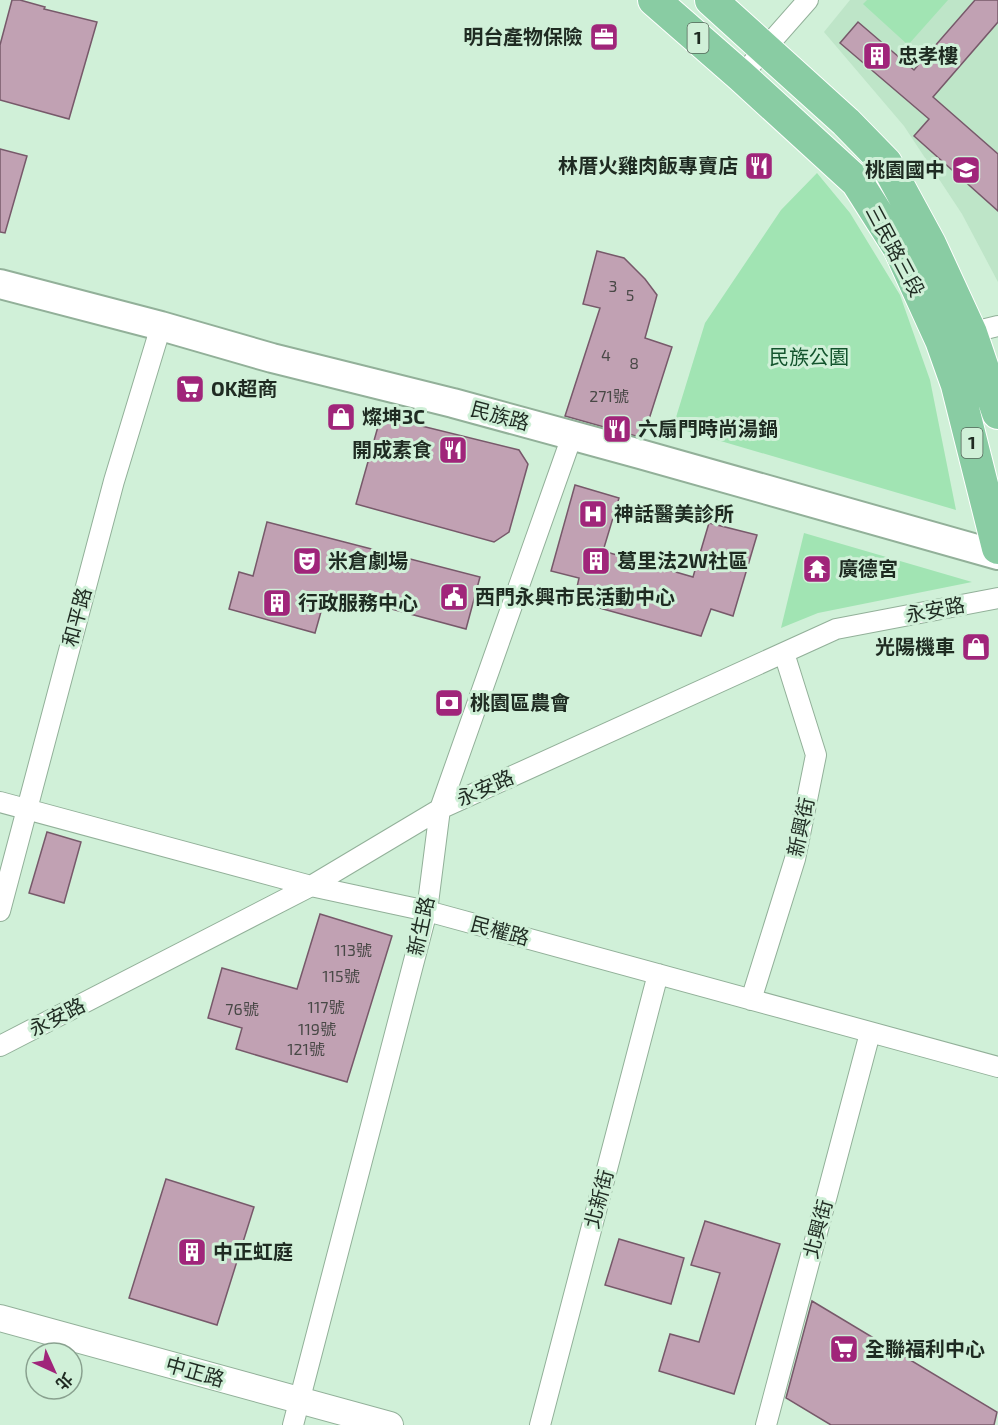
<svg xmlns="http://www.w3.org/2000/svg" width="998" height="1425" font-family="'Exo 2','Noto Sans TC',sans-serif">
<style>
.built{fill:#bee5c8}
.green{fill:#a1e4b3}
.building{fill:#c1a1b3;stroke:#77596a;stroke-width:1.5}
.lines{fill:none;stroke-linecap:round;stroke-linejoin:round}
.minor-casing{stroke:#92b099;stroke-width:22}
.tertiary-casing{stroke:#92b099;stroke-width:28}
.secondary-casing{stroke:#92b099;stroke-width:32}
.primary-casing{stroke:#fff;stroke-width:34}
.minor{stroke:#fff;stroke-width:20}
.tertiary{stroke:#fff;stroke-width:26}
.secondary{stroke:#fff;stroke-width:28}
.primary{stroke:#89cca3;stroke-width:32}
.labels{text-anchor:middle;stroke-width:6;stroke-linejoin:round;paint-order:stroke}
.number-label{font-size:16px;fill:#484846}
.shield{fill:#d0f0d8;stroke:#546659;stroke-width:1.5}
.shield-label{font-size:18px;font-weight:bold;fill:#1f2b22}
.poi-label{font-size:20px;font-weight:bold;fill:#1f2b22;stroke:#d0f0d8;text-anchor:start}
.street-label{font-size:20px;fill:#1f2b22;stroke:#d0f0d8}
.park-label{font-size:20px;fill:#13542d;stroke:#d0f0d8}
</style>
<rect width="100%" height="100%" fill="#d0f0d8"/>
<path class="built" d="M850 0H998V282L962 214 904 126 824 32Z"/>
<path class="green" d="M867 0H948L908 45 863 4Z
M817 173 850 213 900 295 930 380 956 510 673 427 705 323 781 210Z
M804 533 972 582 818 613 781 628Z"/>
<path class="building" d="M12 0H20L45 7 44 9 97 22 69 119 0 100V45Z
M975 0H998V22L933 97 998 154V211L914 136 929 119 840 43 858 22 914 70Z
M0 149 27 156 5 233 0 232Z
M597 251 624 258 645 279 657 295 645 338 672 347 643 438 565 416 600 308 583 304Z
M381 416 519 450 528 464 509 532 494 542 356 504Z
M575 485 619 498 603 551 693 577 709 523 757 535 733 616 711 609 701 636 574 601 579 578 551 571Z
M267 522 480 577 466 629 347 597V599L326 594 315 633 229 609 239 572 253 576Z
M47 832 81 842 64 903 29 893Z
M320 914 392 936 347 1082 236 1049 242 1028 208 1018 222 968 297 989Z
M166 1179 254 1207 217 1325 129 1298Z
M705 1221 780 1244 734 1394 659 1371 670 1334 699 1342 720 1273 691 1265Z
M619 1239 684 1258 671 1304 605 1285Z
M812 1301 997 1412 994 1425H831L786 1398Z"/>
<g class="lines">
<g class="minor-casing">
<path id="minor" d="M741 76 808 0
M961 335 998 326
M0 802 311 886 427 911 998 1067
M0 911 114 481 161 326
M751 1000 795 859 816 755 784 653
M0 1046 311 886 440 809 836 629 998 598
M293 1425 427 911 440 809 572 436
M540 1425 658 974
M766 1425 870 1033"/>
</g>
<g class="tertiary-casing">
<path id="tertiary" d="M0 1318 390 1425"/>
</g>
<g class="secondary-casing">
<path id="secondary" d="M0 284 161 326 272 358 453 403 640 454 998 555"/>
</g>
<g class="primary-casing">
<path id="primary" d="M654 0 741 76 857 182 899 248 941 340 957 385 998 548
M711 0 846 122 886 163 930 244 971 333 998 413"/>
</g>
<use href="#minor" class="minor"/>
<use href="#tertiary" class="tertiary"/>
<use href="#secondary" class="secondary"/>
<use href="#primary" class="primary"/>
</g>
<defs>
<g id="office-square" transform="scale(1.5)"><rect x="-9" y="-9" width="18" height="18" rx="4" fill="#a0257a" stroke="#d0f0d8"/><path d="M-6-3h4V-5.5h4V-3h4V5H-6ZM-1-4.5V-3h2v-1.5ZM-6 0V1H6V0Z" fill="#fff"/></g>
<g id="building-square" transform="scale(1.5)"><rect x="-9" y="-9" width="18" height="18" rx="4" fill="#a0257a" stroke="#d0f0d8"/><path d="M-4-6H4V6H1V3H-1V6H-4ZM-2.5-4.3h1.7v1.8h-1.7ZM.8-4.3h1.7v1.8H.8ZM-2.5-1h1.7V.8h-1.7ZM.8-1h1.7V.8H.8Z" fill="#fff"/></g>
<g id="restaurant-square" transform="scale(1.5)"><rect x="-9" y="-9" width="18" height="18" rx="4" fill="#a0257a" stroke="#d0f0d8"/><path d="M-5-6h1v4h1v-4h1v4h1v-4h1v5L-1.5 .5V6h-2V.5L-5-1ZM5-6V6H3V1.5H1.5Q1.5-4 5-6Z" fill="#fff"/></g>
<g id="school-square" transform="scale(1.5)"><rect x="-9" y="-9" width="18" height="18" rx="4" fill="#a0257a" stroke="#d0f0d8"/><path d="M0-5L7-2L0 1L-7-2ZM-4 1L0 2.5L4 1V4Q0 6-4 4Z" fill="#fff"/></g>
<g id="supermarket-square" transform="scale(1.5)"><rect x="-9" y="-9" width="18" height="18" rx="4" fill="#a0257a" stroke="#d0f0d8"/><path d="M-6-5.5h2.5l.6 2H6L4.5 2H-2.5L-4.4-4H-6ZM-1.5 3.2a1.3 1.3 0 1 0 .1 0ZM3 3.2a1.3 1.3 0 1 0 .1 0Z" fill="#fff"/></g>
<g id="shop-square" transform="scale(1.5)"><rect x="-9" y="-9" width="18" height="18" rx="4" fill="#a0257a" stroke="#d0f0d8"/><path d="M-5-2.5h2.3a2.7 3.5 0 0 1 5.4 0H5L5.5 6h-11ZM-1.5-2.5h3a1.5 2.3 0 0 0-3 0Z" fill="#fff"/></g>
<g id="hospital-square" transform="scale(1.5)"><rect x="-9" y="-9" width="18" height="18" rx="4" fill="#a0257a" stroke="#d0f0d8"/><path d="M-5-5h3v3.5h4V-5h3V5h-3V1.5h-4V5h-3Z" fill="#fff"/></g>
<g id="theatre-square" transform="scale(1.5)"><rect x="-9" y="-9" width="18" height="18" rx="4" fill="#a0257a" stroke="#d0f0d8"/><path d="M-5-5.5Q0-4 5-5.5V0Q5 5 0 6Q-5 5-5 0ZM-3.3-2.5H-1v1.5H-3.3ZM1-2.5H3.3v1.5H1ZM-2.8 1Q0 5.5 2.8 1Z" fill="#fff"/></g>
<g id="temple-square" transform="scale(1.5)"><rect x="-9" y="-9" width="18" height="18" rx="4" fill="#a0257a" stroke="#d0f0d8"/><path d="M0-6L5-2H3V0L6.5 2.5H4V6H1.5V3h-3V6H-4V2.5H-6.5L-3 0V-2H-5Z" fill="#fff"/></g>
<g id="civic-square" transform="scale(1.5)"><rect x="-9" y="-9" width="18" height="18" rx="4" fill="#a0257a" stroke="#d0f0d8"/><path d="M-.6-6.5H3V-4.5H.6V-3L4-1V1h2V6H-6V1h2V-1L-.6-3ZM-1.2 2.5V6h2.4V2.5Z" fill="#fff"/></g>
<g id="bank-square" transform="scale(1.5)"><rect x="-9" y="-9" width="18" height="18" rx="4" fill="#a0257a" stroke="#d0f0d8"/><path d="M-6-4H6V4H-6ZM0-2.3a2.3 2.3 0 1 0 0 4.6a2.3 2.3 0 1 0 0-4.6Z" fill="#fff"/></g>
</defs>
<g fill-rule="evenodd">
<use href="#office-square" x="604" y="37"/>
<use href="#building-square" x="877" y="56"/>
<use href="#restaurant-square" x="759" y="166"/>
<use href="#school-square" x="966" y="170"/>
<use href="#supermarket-square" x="190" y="389"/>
<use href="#shop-square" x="341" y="417"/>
<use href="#restaurant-square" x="617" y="429"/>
<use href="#restaurant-square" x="453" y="450"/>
<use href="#hospital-square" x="593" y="514"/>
<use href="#theatre-square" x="307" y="561"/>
<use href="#building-square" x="596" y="561"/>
<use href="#temple-square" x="817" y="569"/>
<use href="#civic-square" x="454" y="597"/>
<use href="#building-square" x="277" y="603"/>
<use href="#shop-square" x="976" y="647"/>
<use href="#bank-square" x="449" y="703"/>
<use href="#building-square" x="192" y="1252"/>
<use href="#supermarket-square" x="844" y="1349"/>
</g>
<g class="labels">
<g class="number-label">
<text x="613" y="292">3</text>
<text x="630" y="301">5</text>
<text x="606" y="361">4</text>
<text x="634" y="369">8</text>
<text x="609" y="402">271號</text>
<text x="353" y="956">113號</text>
<text x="341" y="982">115號</text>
<text x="326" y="1013">117號</text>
<text x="242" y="1015">76號</text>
<text x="317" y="1035">119號</text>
<text x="306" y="1055">121號</text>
</g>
<g class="shield">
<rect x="687.5" y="23" width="21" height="30" rx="4.5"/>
<rect x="961.5" y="428" width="21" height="30" rx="4.5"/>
</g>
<g class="shield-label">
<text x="698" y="44">1</text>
<text x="972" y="449">1</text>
</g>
<g class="poi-label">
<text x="583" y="44" text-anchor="end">明台產物保險</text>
<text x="898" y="63">忠孝樓</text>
<text x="738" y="173" text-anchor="end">林厝火雞肉飯專賣店</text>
<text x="945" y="177" text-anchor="end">桃園國中</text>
<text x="211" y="396">OK超商</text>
<text x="362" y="424">燦坤3C</text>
<text x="638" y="436">六扇門時尚湯鍋</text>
<text x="432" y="457" text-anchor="end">開成素食</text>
<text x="614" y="521">神話醫美診所</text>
<text x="328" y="568">米倉劇場</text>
<text x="617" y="568">葛里法2W社區</text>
<text x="838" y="576">廣德宮</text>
<text x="475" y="604">西門永興市民活動中心</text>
<text x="298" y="610">行政服務中心</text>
<text x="955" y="654" text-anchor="end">光陽機車</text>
<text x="470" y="710">桃園區農會</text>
<text x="213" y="1259">中正虹庭</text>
<text x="865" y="1356">全聯福利中心</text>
</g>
<g class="street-label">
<text transform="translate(895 251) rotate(62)" y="7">三民路三段</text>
<text transform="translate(500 416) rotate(15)" y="7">民族路</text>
<text transform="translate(935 610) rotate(-11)" y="7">永安路</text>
<text transform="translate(77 617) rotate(-75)" y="7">和平路</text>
<text transform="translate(485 788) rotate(-24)" y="7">永安路</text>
<text transform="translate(801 827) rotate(-78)" y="7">新興街</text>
<text transform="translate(421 926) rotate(-78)" y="7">新生路</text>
<text transform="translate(500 931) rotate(15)" y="7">民權路</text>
<text transform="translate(57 1017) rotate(-27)" y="7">永安路</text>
<text transform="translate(599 1199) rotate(-75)" y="7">北新街</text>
<text transform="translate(818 1229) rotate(-75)" y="7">北興街</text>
<text transform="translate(195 1372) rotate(16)" y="7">中正路</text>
</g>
<g class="park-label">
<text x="809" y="364">民族公園</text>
</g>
</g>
<g transform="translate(54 1371) rotate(135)"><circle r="28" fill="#d0f0d8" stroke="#89a18f" stroke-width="1.5"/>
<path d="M0-4.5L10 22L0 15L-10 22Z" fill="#a0257a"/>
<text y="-9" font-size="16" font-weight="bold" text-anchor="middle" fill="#1f2b22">北</text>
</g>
</svg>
